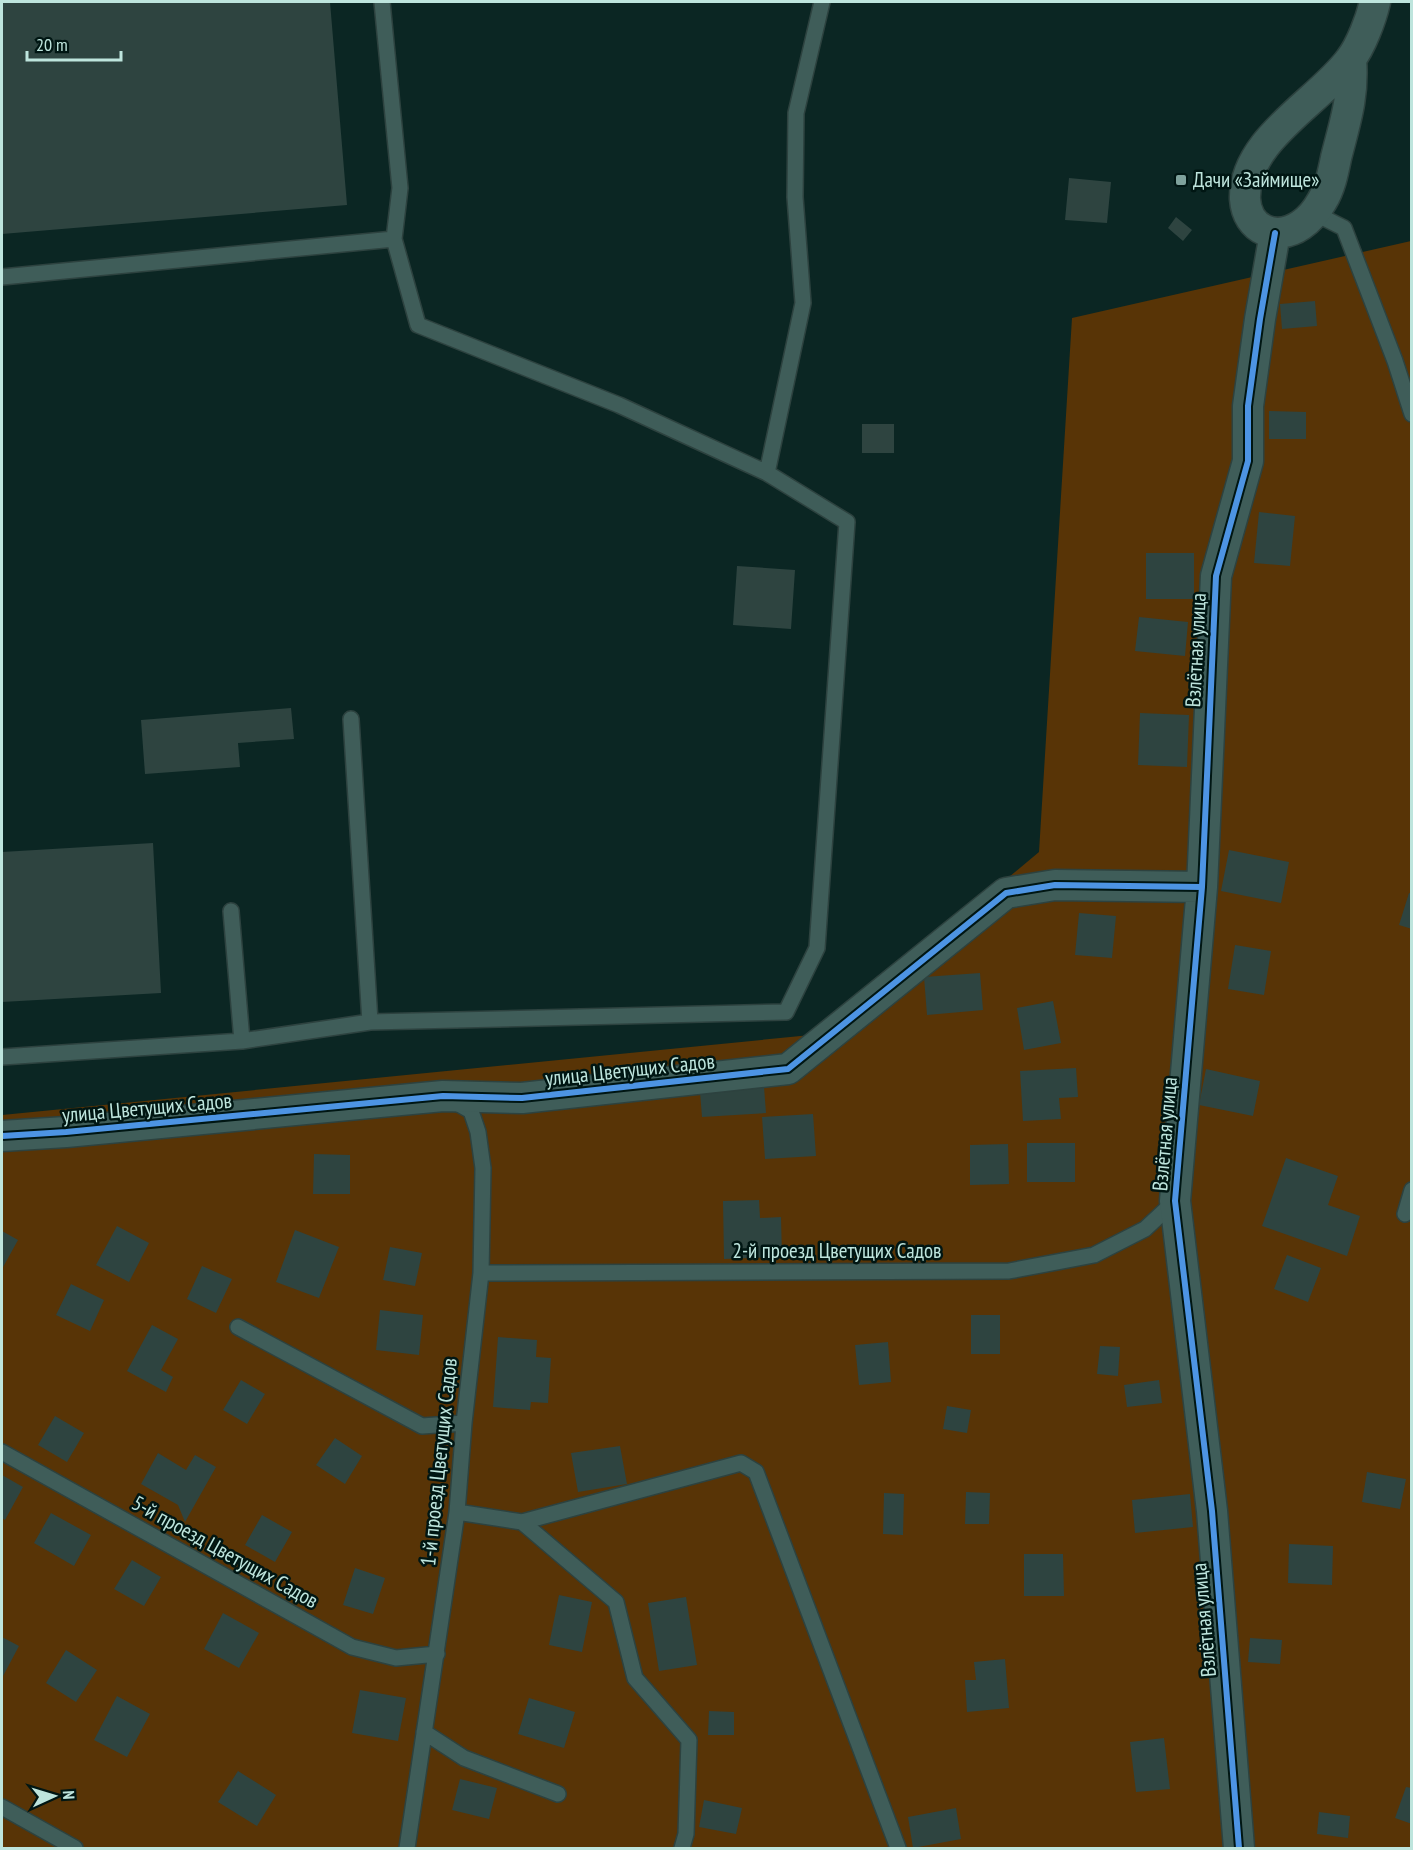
<svg xmlns="http://www.w3.org/2000/svg" width="1413" height="1850" font-family="'PT Sans Narrow',sans-serif">
<style>
.green{fill:#583406}
.building{fill:#2e4440}
.lines{fill:none;stroke-linecap:round;stroke-linejoin:round}
.service-casing{stroke:#2d423f;stroke-width:18}
.minor-casing{stroke:#2d423f;stroke-width:33}
.service{stroke:#3f5d59;stroke-width:15}
.minor{stroke:#3f5d59;stroke-width:30}
.cycleway-casing{stroke:#001613;stroke-width:10}
.cycleway{stroke:#4d94e3;stroke-width:6}
.poi-dot{fill:#7fa29c;stroke:#001613;stroke-width:2}
.labels{text-anchor:middle;stroke-width:5;stroke-linejoin:round;paint-order:stroke}
.poi-label{font-size:21px;fill:#bee5dd;stroke:#001613;text-anchor:start}
.street-label{font-size:21px;fill:#bee5dd;stroke:#001613}
</style>
<rect width="100%" height="100%" fill="#0b2623"/>
<path class="green" d="M1411 241V1848H2V1115L821 1034 1039 852 1072 318Z"/>
<path class="building" d="M2 2H330L347 205 2 234Z
M1069 178 1111 182 1107 223 1065 220Z
M1176 217 1192 230 1183 241 1168 228Z
M1315 301 1317 326 1282 329 1280 304Z
M1269 411 1306 412V439H1269Z
M862 424H894V453H862Z
M1259 512 1295 516 1290 566 1254 563Z
M1146 553H1194V599H1146Z
M737 566 795 570 791 629 733 625Z
M1139 617 1188 622 1185 656 1135 651Z
M291 708 294 739 238 743 240 767 145 774 141 720Z
M1140 713 1189 715 1187 767 1138 765Z
M153 843 161 993 2 1002V852Z
M1229 850 1289 862 1281 903 1221 891Z
M1409 893 1412 894V929L1399 925Z
M1079 913 1116 916 1112 958 1075 955Z
M1235 945 1271 951 1264 995 1228 989Z
M980 973 983 1010 927 1015 924 977Z
M1053 1001 1061 1043 1024 1050 1017 1008Z
M1076 1068 1078 1097 1059 1098 1061 1119 1023 1121 1020 1071Z
M1206 1069 1260 1081 1253 1116 1199 1105Z
M764 1087 766 1113 702 1117 700 1092Z
M813 1114 816 1156 765 1159 762 1117Z
M1027 1143H1075V1182H1027Z
M1008 1144 1009 1184 970 1185V1145Z
M314 1154 350 1155V1194H313Z
M1286 1158 1338 1176 1328 1205 1360 1216 1347 1256 1262 1226Z
M759 1200 760 1218 781 1217 782 1257 724 1259 723 1201Z
M117 1226 149 1243 129 1282 96 1265Z
M295 1230 339 1247 319 1298 276 1282Z
M2 1231 18 1240 2 1269Z
M390 1247 422 1253 415 1286 383 1280Z
M1287 1255 1321 1268 1308 1302 1274 1289Z
M202 1266 232 1279 216 1313 187 1299Z
M71 1284 104 1300 90 1331 56 1315Z
M380 1310 423 1315 419 1355 376 1350Z
M971 1315H1000V1354H971Z
M152 1325 178 1339 161 1370 173 1377 166 1392 127 1371Z
M498 1337 537 1340 536 1357 551 1358 548 1403 531 1402 530 1410 493 1407Z
M888 1342 891 1382 859 1385 855 1345Z
M1100 1346 1120 1347 1118 1376 1097 1374Z
M241 1380 265 1394 247 1424 223 1410Z
M1159 1380 1162 1403 1127 1407 1124 1385Z
M947 1406 971 1410 967 1433 943 1429Z
M55 1416 84 1433 67 1462 38 1445Z
M335 1438 362 1456 345 1484 316 1465Z
M620 1446 627 1484 578 1492 571 1453Z
M158 1453 186 1470 195 1455 216 1467 185 1522 178 1505 141 1484Z
M1367 1472 1406 1479 1400 1509 1362 1502Z
M2 1475 23 1487 5 1520 2 1518Z
M966 1492 990 1493 989 1524H965Z
M884 1493 904 1494 903 1535 883 1534Z
M1190 1494 1193 1527 1135 1533 1132 1500Z
M51 1513 91 1535 74 1566 34 1543Z
M262 1515 292 1532 275 1562 245 1545Z
M1289 1544 1333 1546 1332 1585 1288 1583Z
M1024 1554H1063L1064 1596H1024Z
M132 1560 161 1577 144 1606 114 1589Z
M355 1568 385 1578 373 1614 343 1605Z
M559 1595 592 1602 582 1652 549 1645Z
M686 1597 697 1665 659 1671 648 1603Z
M223 1613 259 1633 239 1668 204 1649Z
M2 1637 19 1646 2 1678Z
M1250 1638 1282 1640 1280 1664 1248 1662Z
M66 1650 97 1670 76 1702 46 1683Z
M1005 1659 1009 1708 967 1712 965 1680H976L974 1662Z
M360 1690 406 1698 398 1741 352 1733Z
M117 1696 150 1714 127 1757 94 1740Z
M529 1698 575 1712 564 1748 518 1734Z
M709 1711 734 1712V1735H708Z
M1164 1738 1170 1789 1136 1792 1130 1742Z
M238 1771 276 1795 257 1826 218 1802Z
M460 1779 497 1788 489 1819 452 1810Z
M1406 1787 1412 1788V1824L1395 1818Z
M704 1800 742 1808 736 1834 699 1827Z
M956 1808 961 1839 913 1848 908 1817Z
M1319 1812 1350 1816 1348 1838 1317 1834Z"/>
<g class="lines">
<g class="service-casing">
<path id="service" d="M1314 213 1344 228 1395 361 1412 414
M2 277 394 239
M767 473 803 303 795 197 796 113 822 2
M351 719 370 1022
M231 911 242 1041
M2 1057 242 1041 370 1022 786 1012 817 948 847 522 767 473 619 405 418 325 394 239 400 188 382 2
M1405 1214 1412 1190
M481 1273 1009 1271 1094 1255 1145 1229 1175 1201
M238 1327 422 1426 464 1423
M2 1452 352 1647 396 1658 437 1654
M457 1512 522 1522 741 1463 756 1472 898 1848
M522 1522 616 1602 635 1678 689 1740 686 1834 682 1848
M424 1732 464 1758 558 1794
M2 1807 75 1848
M407 1848 457 1512 464 1423 481 1273 483 1168 478 1132 471 1111 455 1102"/>
</g>
<g class="minor-casing">
<path id="minor" d="M1351 59C1354 97 1345 122 1336 158 1333 173 1330 188 1322 201 1317 210 1310 219 1301 225 1276 242 1247 230 1245 199 1243 140 1319 102 1350 60 1361 46 1371 19 1375 2
M2 1136 66 1132 443 1096 522 1098 788 1069 1006 893 1055 885 1202 887
M1239 1848 1212 1511 1175 1201 1202 887 1216 576 1248 461V406L1260 319 1275 233"/>
</g>
<use href="#service" class="service"/>
<use href="#minor" class="minor"/>
<g class="cycleway-casing">
<path id="cycleway" d="M2 1136 66 1132 443 1096 522 1098 788 1069 1006 893 1055 885 1202 887
M1239 1848 1212 1511 1175 1201 1202 887 1216 576 1248 461V406L1260 319 1275 233"/>
</g>
<use href="#cycleway" class="cycleway"/>
</g>
<rect class="poi-dot" x="1175" y="174" width="12" height="12" rx="3"/>
<g class="labels">
<g class="poi-label">
<text x="1193" y="187">Дачи «Займище»</text>
</g>
<g class="street-label">
<text transform="translate(1196 650) rotate(-87)" y="7">Взлётная улица</text>
<text transform="translate(630 1070) rotate(-6)" y="7">улица Цветущих Садов</text>
<text transform="translate(147 1108) rotate(-5)" y="7">улица Цветущих Садов</text>
<text transform="translate(1165 1134) rotate(-85)" y="7">Взлётная улица</text>
<text x="837" y="1258">2-й проезд Цветущих Садов</text>
<text transform="translate(439 1462) rotate(-84)" y="7">1-й проезд Цветущих Садов</text>
<text transform="translate(225 1552) rotate(29)" y="7">5-й проезд Цветущих Садов</text>
<text transform="translate(1204 1620) rotate(-95)" y="7">Взлётная улица</text>
</g>
</g>
<rect width="1413" height="1850" fill="none" stroke="#bee5dd" stroke-width="6"/>
<g transform="translate(54 1796) rotate(86)" stroke="#001613" stroke-width="4.5" paint-order="stroke">
<path d="M0-4.5L10 22L0 15L-10 22Z" fill="#bee5dd"/>
<text y="-9" font-size="16" font-weight="bold" text-anchor="middle" fill="#bee5dd">N</text>
</g>
<path d="M27 51v9h94v-9" fill="none" stroke="#bee5dd" stroke-width="3"/>
<text x="36" y="51" font-size="18" fill="#bee5dd" stroke="#001613" stroke-width="4.5" paint-order="stroke">20 m</text>
</svg>
